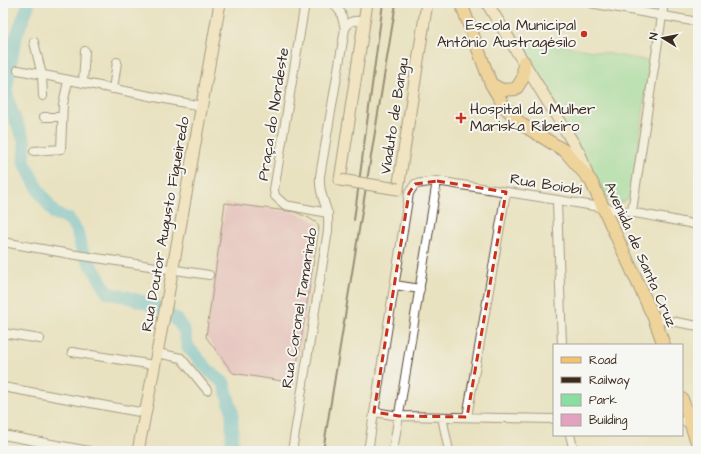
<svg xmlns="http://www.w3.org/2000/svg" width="701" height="454" font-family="'Architects Daughter',sans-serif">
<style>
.green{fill:#89dfa2;stroke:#628460}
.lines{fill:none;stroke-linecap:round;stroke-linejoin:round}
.river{stroke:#5cbfda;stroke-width:13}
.building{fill:#e3a3c0}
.street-casing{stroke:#554636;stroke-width:10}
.secondary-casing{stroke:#554636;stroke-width:13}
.primary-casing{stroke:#554636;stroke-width:14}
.street{stroke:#fff;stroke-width:8}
.secondary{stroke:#fae7c3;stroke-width:11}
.primary{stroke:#f3c26a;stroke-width:12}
.rail{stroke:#3b2a1e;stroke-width:2}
.secondary-bridge-casing{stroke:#554636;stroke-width:13;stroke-linecap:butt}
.secondary-bridge{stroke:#fae7c3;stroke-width:11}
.marked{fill:none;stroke:#c8321e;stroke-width:3;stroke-dasharray:8 5;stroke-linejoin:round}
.poi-dot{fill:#c8321e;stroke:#f6f6f2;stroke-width:1.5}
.labels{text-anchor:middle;stroke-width:4;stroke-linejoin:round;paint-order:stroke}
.poi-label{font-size:15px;fill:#3b2a1e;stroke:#f6f6f2;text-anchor:end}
.street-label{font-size:15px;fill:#3b2a1e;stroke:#f6f6f2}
</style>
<rect width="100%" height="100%" fill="#f6f6f2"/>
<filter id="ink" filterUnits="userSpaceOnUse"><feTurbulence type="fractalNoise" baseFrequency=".025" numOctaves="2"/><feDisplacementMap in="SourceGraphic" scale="8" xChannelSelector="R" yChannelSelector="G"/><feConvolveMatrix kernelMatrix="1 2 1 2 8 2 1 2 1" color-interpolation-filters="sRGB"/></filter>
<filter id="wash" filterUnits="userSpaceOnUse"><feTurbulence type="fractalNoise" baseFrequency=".012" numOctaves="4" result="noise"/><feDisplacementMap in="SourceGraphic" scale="16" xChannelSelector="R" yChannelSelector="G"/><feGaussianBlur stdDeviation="0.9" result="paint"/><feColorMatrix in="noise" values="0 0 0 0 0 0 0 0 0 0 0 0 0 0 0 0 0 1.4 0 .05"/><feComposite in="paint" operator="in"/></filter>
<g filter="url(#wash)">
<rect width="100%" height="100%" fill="#e9e2c1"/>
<path class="green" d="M514 37 650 61 632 192 629 199 620 203 609 200Z"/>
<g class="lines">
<path class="river" d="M29 3 15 40 6 91 12 112 25 142 24 162 39 191 55 214 69 219 77 231 82 250 108 293 128 297 157 307 175 318 184 330 188 347 210 372 224 383 232 411V451"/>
</g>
<g id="blocks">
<path class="building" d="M225 203 295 212 309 218 317 223 319 228 294 383 233 373 206 337Z"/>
</g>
</g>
<g filter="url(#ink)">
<use href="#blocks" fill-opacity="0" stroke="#554636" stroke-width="1"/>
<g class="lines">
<g class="street-casing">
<path id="street" d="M305 3 274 190 275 196 285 205 328 213
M590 3 698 22
M345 29C349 22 351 20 360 21L363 28
M34 42 42 75 43 96
M18 70 201 106
M83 83 85 51
M113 89 117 62
M44 117H62
M34 151 61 149 63 104 68 81
M437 181C524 195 612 207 698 225
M557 201 562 345
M632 211 664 3
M3 242 70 254 209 275
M395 285 420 289
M654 318 698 326
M3 333 40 339
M72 352 154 365
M157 353 181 358 207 390
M3 387 145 413
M374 412 399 416 554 419
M442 417 449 451
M467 417 506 192
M682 421 698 424
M3 435 89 451
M570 435 574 451
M292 451 328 231C328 225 329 217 327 211 323 198 319 190 320 176L345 29 341 13 333 3
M368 451 409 193 415 184 437 181 393 451"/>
</g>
<g class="secondary-casing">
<path id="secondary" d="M487 3 580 154 588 177
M340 180 367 3
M398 189 427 3
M138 451 167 301 220 3"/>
</g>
<g class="primary-casing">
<path id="primary" d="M461 3 491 84 505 107 521 124 565 151 591 181 654 318 664 345
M491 84 502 90 516 89 523 78 524 62
M682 399 698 445"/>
</g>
<use href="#street" class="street"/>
<use href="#secondary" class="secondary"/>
<use href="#primary" class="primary"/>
<path class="rail" d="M354 220 383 3
M323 451 396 3"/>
<g class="secondary-bridge-casing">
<path id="secondary-bridge" d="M340 180 398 189"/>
</g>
<use href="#secondary-bridge" class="secondary-bridge"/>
</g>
</g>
<path d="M0 0H701V454H0ZM437 181 506 192 467 417 399 416 374 412 409 193 415 184Z" fill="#e9e2c1" fill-opacity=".55" fill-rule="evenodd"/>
<path class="marked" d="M437 181 506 192 467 417 399 416 374 412 409 193 415 184Z"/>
<g class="poi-dot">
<circle cx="584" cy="34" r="4"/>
<path d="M459 112h4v4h4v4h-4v4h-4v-4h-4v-4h4z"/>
</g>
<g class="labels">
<g class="poi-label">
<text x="576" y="30">Escola Municipal<tspan x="576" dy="17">Antônio Austragésilo</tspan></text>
<text x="470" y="114" text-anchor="start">Hospital da Mulher<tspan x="470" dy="17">Mariska Ribeiro</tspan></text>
</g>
<g class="street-label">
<text transform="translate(273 114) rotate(-81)" y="5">Praça do Nordeste</text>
<text transform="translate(394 116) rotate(-81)" y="5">Viaduto de Bangu</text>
<text transform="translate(546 184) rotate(9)" y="5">Rua Boiobi</text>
<text transform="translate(165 224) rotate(-80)" y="5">Rua Doutor Augusto Figueiredo</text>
<text transform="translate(641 254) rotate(66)" y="5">Avenida de Santa Cruz</text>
<text transform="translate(299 308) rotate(-81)" y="5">Rua Coronel Tamarindo</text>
</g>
</g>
<rect width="701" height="454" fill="none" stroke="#f6f6f2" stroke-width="16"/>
<rect x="553" y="344" width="130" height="92" fill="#f6f6f2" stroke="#aba49d"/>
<rect x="561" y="357" width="20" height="6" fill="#f3c26a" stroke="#aba49d"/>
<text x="589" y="364" font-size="12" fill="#3b2a1e">Road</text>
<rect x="561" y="377" width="20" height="6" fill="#3b2a1e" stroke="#aba49d"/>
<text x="589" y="384" font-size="12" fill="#3b2a1e">Railway</text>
<rect x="561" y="394" width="20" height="12" fill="#89dfa2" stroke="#aba49d"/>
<text x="589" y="404" font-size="12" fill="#3b2a1e">Park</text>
<rect x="561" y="414" width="20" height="12" fill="#e3a3c0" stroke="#aba49d"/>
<text x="589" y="424" font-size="12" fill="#3b2a1e">Building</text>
<g transform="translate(663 38) rotate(280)" stroke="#f6f6f2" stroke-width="3" paint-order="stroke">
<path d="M0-3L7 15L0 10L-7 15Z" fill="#3b2a1e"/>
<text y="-6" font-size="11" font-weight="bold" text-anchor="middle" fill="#3b2a1e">N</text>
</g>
</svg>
